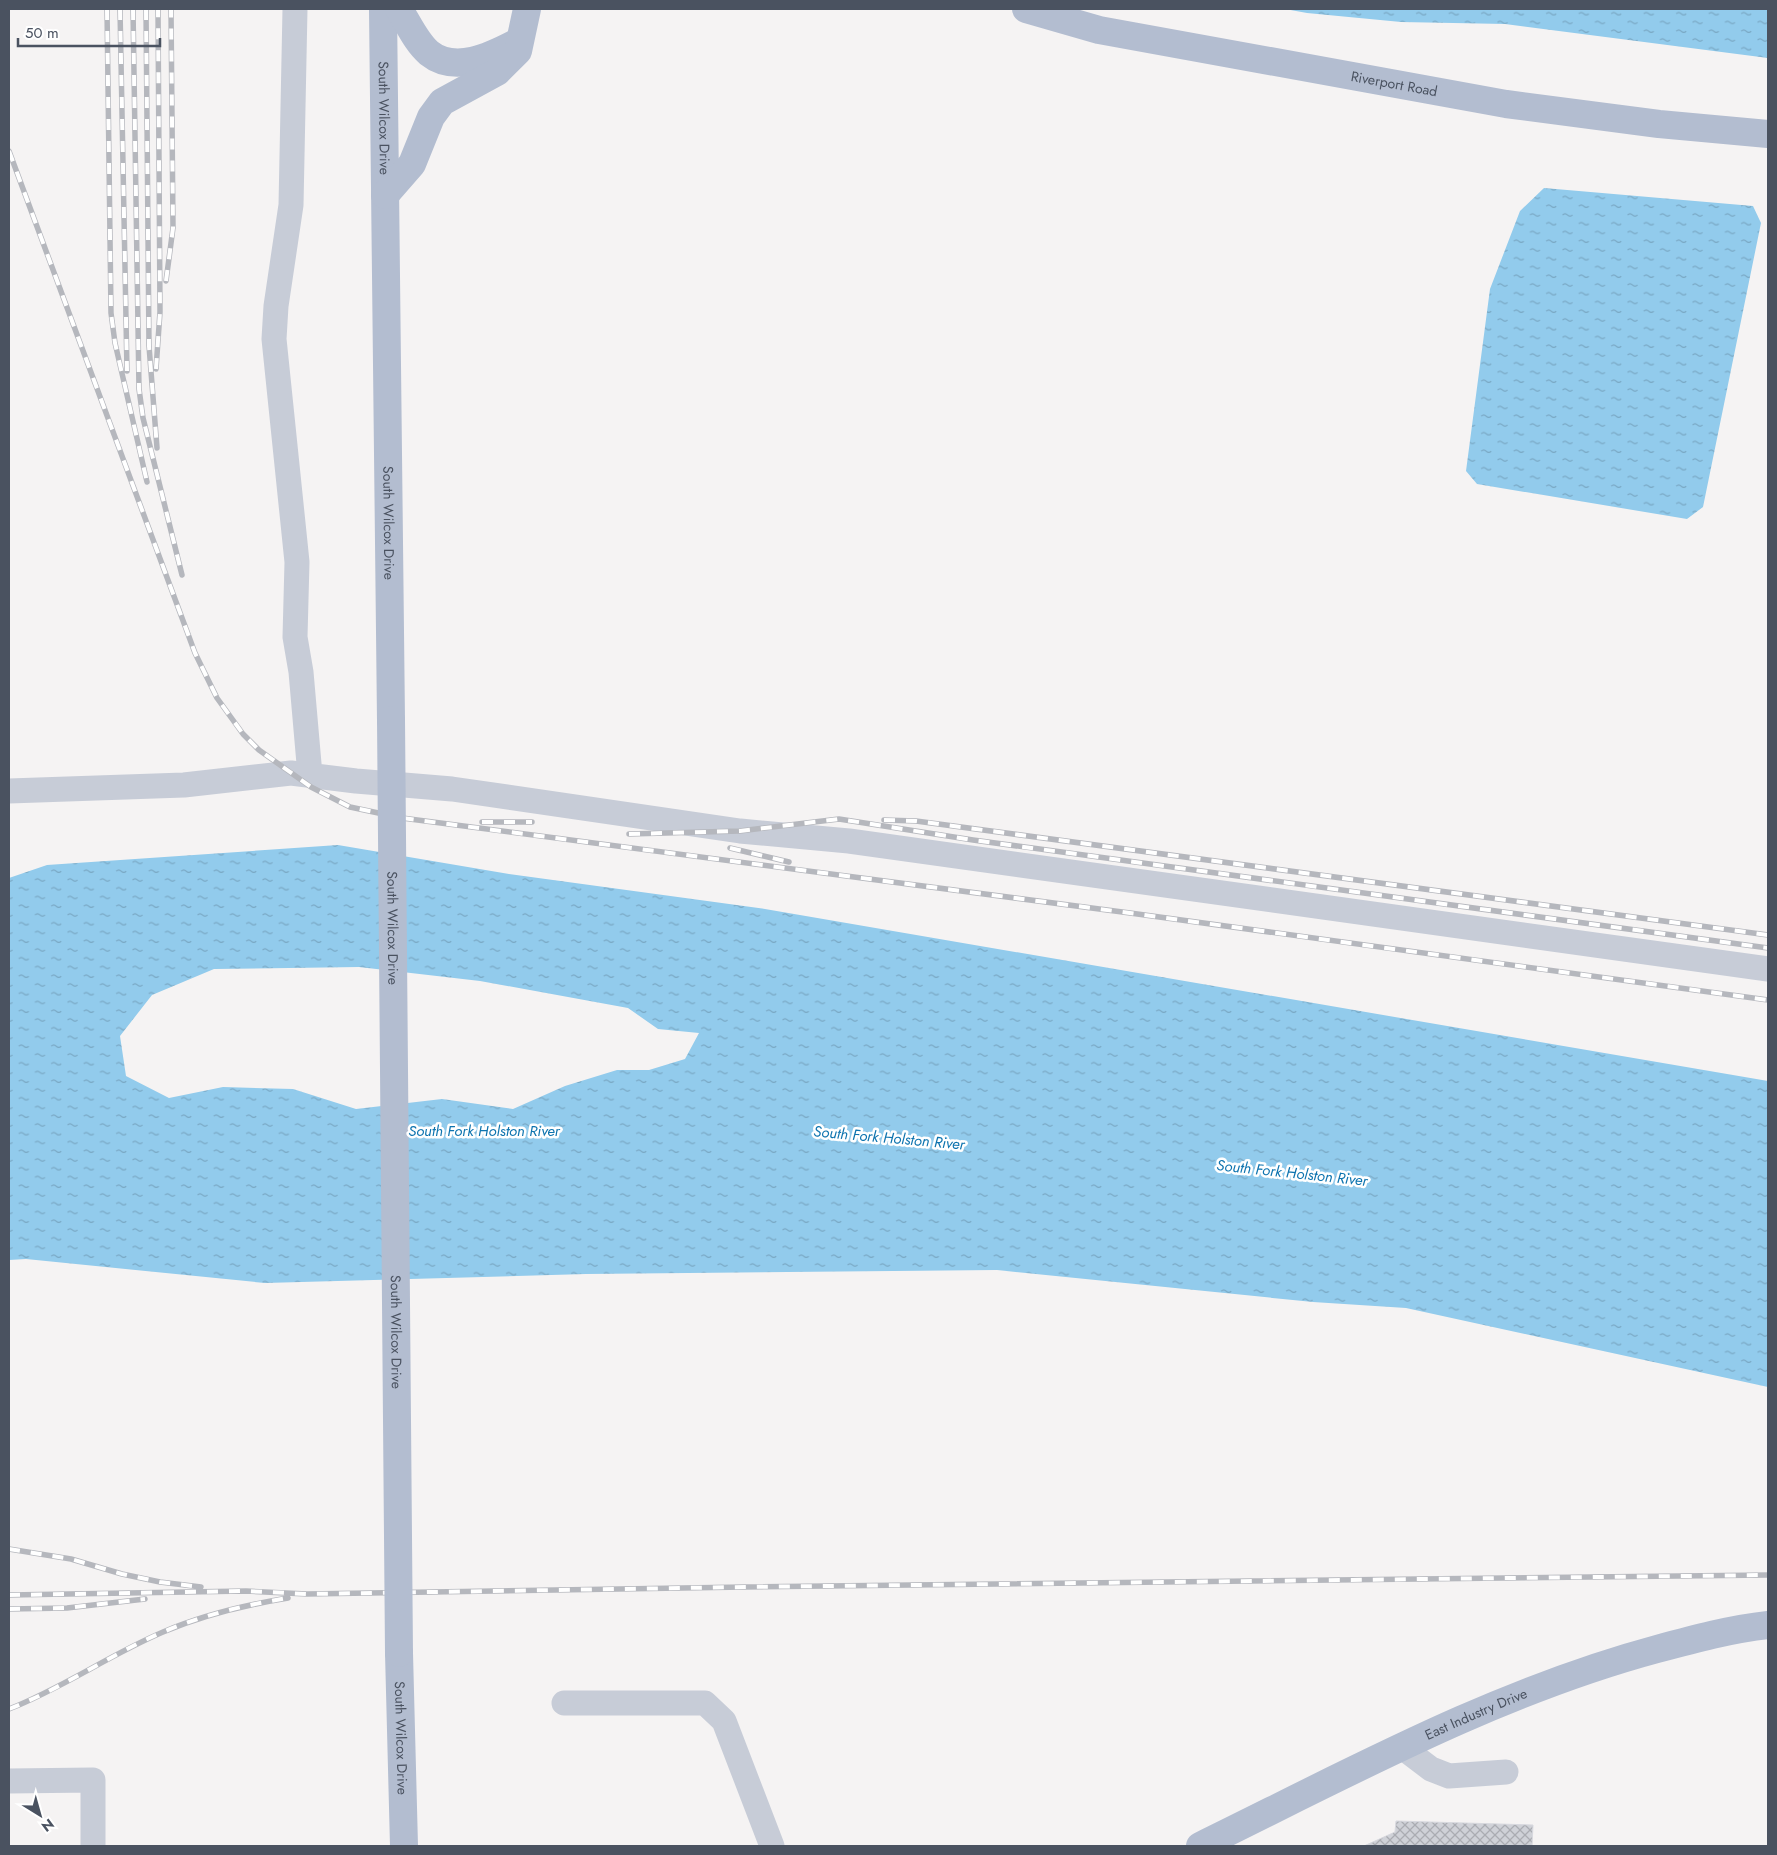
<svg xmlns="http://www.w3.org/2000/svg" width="1777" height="1855" font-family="Jost,sans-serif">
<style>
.water{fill:url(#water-ripples);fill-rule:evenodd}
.building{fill:url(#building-cross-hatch);stroke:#d7d8de}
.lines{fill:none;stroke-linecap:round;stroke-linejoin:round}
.minor{stroke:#c7ccd7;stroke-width:25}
.major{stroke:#b3bdd0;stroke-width:28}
.rail-casing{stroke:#b5b7bd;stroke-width:5.5}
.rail{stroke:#fff;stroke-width:4;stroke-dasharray:11;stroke-linecap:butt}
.major-bridge{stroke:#b3bdd0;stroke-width:28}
.labels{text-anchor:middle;stroke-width:5;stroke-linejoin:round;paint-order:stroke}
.street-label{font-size:14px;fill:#4a5260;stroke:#fff}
.water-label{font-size:15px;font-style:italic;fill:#0e74af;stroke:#fff}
</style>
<defs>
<pattern id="water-ripples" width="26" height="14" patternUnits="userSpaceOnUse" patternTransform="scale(1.25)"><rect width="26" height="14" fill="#92cbec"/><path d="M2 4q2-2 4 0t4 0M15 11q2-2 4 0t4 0" fill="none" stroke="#79a7c3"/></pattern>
<pattern id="building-cross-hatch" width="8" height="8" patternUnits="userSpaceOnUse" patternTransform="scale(1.25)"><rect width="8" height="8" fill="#cfd1d7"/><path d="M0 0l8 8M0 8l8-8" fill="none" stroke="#aaacb2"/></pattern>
</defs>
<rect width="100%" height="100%" fill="#f5f3f3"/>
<path class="water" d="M1285 9H1768V58L1505 24 1401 22 1307 13Z
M1544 188 1753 206 1761 223 1703 507 1687 519 1477 484 1466 471 1490 289 1520 211Z
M338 845 509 874 765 909 1768 1081V1387L1406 1308 1313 1302 997 1270 586 1274 265 1283 26 1259 9 1260V878L47 865ZM359 967 480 981 628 1008 658 1029 699 1033 685 1059 649 1070H617L565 1086 513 1109 442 1099 356 1109 293 1089 223 1087 169 1098 126 1076 120 1036 152 995 214 969Z"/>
<path class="building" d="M1396 1821 1533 1825 1532 1846H1364L1395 1832Z"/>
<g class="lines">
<path class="minor" d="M295 9 291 205 276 306 274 339 297 562 295 637 301 672 310 775
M9 791 184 785 291 773 356 781 452 789 740 831 849 841 1768 969
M564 1703H705L724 1721 772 1846
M1402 1747 1431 1769 1449 1776 1506 1772
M9 1781 93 1780V1846"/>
<g class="major">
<path id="s1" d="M383 9 391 720"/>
<path d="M399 9C408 23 416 42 429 53 455 74 491 56 516 43"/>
<path id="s2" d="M1026 9 1099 30 1506 104 1659 124 1768 134"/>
<path d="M385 195 412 164 431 117 442 102 497 72 518 51 527 9"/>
<path id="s3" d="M399 1653 404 1846"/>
<path id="s4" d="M1200 1846C1349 1773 1497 1692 1657 1649 1694 1639 1731 1629 1768 1625"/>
</g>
<g class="rail-casing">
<path id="rail" d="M107 9 111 313 115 343 147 482
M120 9 127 371
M133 9 139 389 143 418 182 575
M146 9 149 346 157 448
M9 151 195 653 217 698 243 734 259 750 311 787 350 807 402 818 1130 913 1768 1000
M166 281 173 228 171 9
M156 369 160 312 158 9
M884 820 916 821 1768 935
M482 822H532
M629 834 740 831 839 819 973 840 1768 948
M730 848 789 862
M9 1549 71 1559 122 1574 160 1582 201 1587
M9 1595 246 1591 307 1594 745 1587 1768 1575
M9 1609 67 1608 145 1599
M9 1709C63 1688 109 1655 163 1632 203 1615 245 1605 288 1598"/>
</g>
<use href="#rail" class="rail"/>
<path class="major-bridge" id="s5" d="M391 720 399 1653"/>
</g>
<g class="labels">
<g class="street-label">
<text dy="5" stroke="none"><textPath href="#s2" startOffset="376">Riverport Road</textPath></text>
<text dy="5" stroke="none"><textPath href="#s1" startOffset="109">South Wilcox Drive</textPath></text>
<text dy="5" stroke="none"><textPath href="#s1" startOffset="514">South Wilcox Drive</textPath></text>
<text dy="5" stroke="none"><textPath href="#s5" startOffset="208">South Wilcox Drive</textPath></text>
<text dy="5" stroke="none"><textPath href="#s5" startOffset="612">South Wilcox Drive</textPath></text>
<text dy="5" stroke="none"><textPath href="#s4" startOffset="306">East Industry Drive</textPath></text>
<text dy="5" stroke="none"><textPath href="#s3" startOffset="85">South Wilcox Drive</textPath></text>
</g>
<g class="water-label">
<text x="484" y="1136">South Fork Holston River</text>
<text transform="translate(889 1138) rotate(5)" y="5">South Fork Holston River</text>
<text transform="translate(1292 1173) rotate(6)" y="5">South Fork Holston River</text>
</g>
</g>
<rect width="1777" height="1855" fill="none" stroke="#4a5260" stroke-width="20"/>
<g transform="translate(40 1815) rotate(143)" stroke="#ffffff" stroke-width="4" paint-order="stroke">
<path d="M0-4L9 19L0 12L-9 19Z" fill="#4a5260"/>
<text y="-8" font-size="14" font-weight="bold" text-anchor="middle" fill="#4a5260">N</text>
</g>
<path d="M18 38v8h142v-8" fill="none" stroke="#4a5260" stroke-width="2.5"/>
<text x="25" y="38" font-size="15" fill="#4a5260" stroke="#ffffff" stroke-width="4" paint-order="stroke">50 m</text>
</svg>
